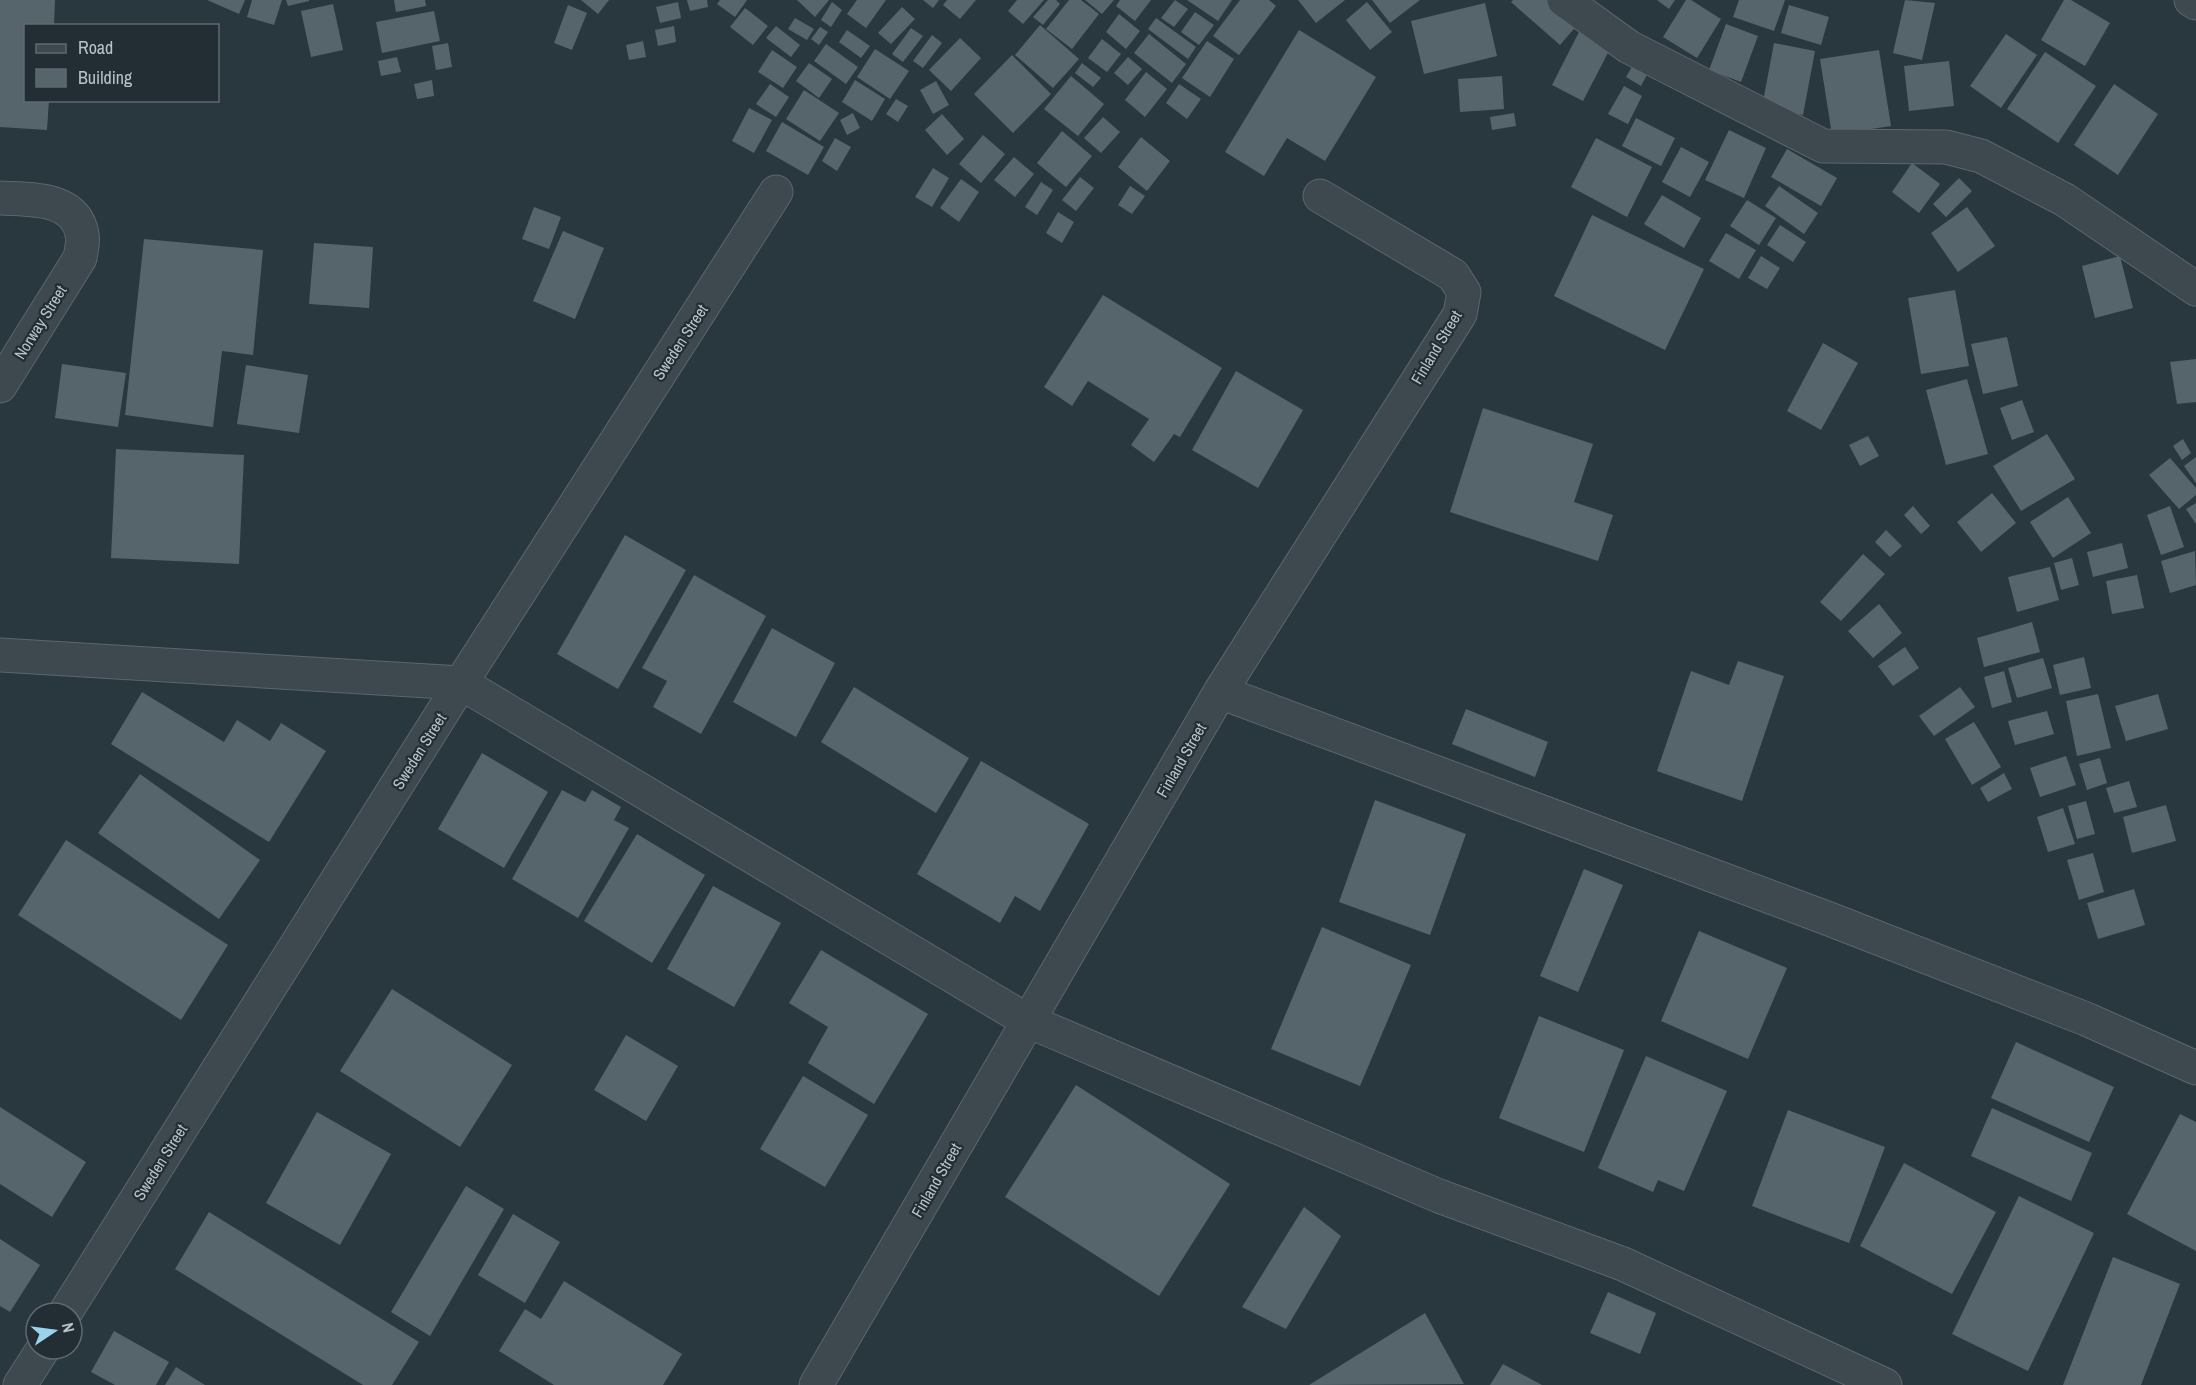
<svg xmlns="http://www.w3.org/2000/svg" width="2196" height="1385" font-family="'Archivo Narrow',sans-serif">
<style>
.building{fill:#55656b}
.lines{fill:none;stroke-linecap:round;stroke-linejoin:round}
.minor-casing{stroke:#5b676c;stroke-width:35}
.minor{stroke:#3d494e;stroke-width:33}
.labels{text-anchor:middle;stroke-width:4.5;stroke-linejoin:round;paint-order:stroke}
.street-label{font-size:16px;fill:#b9c4c9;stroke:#222e33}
</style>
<rect width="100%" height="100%" fill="#29383e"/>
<path class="building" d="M0 0H55L54 26H26V100H49L47 130 0 127Z
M207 0H245L239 14Z
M252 0H282L274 25 247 17Z
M286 0H309V1L288 6Z
M394 0H425L426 6 396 12Z
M581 0H609L598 14Z
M687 0H707L708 7 690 11Z
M720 0H747L735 17 717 4Z
M797 0H829L815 17Z
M857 0H886L866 28 847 14Z
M923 0H939L933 8Z
M947 0H976L960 19 943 5Z
M1017 0H1044L1023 24 1008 11Z
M1048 0H1056L1060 4 1043 25 1033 17Z
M1069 0H1081L1099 14 1072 49 1046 29Z
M1085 0H1114L1102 14Z
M1120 0H1151L1135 21 1116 6Z
M1175 0 1188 9 1174 27 1161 18Z
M1187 0H1232L1218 21Z
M1240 0H1269L1276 6 1239 55 1213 36Z
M1298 0H1345L1316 23Z
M1372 0H1420L1390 23Z
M1513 0H1553L1579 23 1560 45 1511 2Z
M1657 0H1675L1669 9Z
M1686 0H1691L1721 19 1697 58 1663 37Z
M1739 0H1785L1774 31 1733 17Z
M1905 0 1935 3 1922 60 1893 53Z
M2064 0H2071L2110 23 2085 66 2041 40Z
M678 2 681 18 660 23 656 7Z
M832 2 842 10 831 27 821 20Z
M1367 2 1392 32 1370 50 1346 20Z
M1485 3 1497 56 1424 74 1411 21Z
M333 4 343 50 311 57 301 11Z
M568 5 587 13 572 50 554 43Z
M1789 5 1829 17 1821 45 1781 33Z
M902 7 915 19 891 44 878 33Z
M745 8 768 26 753 45 730 27Z
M434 11 440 41 382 53 376 22Z
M1195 12 1214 25 1199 45 1181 32Z
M1119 14 1140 31 1126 49 1106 32Z
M795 18 814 29 807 40 788 29Z
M1156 18 1196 47 1188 59 1148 29Z
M1726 24 1758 36 1741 82 1709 70Z
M1040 25 1079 59 1053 88 1015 55Z
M674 26 676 42 658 46 655 30Z
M776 26 800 45 791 57 766 38Z
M820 27 828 32 819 45 811 39Z
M911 28 923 36 903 62 892 54Z
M847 30 870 46 861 58 839 42Z
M1299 30 1376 77 1325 161 1287 138 1264 176 1225 152Z
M1580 30 1611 47 1583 101 1552 85Z
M1149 34 1186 64 1172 83 1134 53Z
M2006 34 2037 55 2001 108 1970 86Z
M932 35 942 43 923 68 913 61Z
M960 38 981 58 951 91 929 70Z
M1102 39 1121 54 1107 72 1088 58Z
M643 41 646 57 629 60 626 45Z
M1207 41 1234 59 1210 97 1182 78Z
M448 43 452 67 436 70 432 46Z
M1774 43 1815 51 1803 115 1762 107Z
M826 44 858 67 846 84 814 61Z
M875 49 909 71 890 99 857 77Z
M772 50 797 67 783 88 758 72Z
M1879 50 1891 126 1832 135 1820 59Z
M2045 52 2096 86 2058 143 2007 109Z
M1012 55 1051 94 1013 133 974 94Z
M397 57 401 72 381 76 378 61Z
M1128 57 1142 69 1128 85 1114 73Z
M1636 60 1650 69 1641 86 1626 77Z
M1949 61 1954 106 1909 111 1904 66Z
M809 63 832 79 819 98 796 81Z
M1082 63 1101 78 1093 87 1075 73Z
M1146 72 1167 89 1145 117 1125 100Z
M1071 76 1104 104 1078 136 1044 109Z
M1502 76 1504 109 1460 112 1458 79Z
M432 80 434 96 417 99 414 84Z
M855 80 885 99 872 121 842 102Z
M936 81 949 105 933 114 920 90Z
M770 84 789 97 776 117 756 104Z
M1179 84 1201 99 1187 119 1166 103Z
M2114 84 2158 114 2118 175 2074 145Z
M1624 86 1642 96 1628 124 1608 114Z
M804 90 839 113 820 141 786 119Z
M896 99 908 106 898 122 886 114Z
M749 108 772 120 754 153 732 141Z
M853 113 860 128 847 135 840 120Z
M1514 113 1516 126 1492 130 1490 117Z
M942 114 964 139 947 155 925 130Z
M1103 117 1120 132 1101 153 1084 138Z
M1636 118 1675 138 1661 166 1622 146Z
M782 122 824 147 808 175 766 151Z
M1729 130 1766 148 1744 198 1705 180Z
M1062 131 1092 156 1066 187 1037 163Z
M983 135 1005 154 981 183 959 164Z
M1141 137 1170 161 1147 191 1118 167Z
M835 138 851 147 837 171 822 161Z
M1596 138 1652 167 1627 217 1571 187Z
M1681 147 1709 162 1690 197 1662 182Z
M1787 149 1837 178 1821 206 1771 177Z
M1014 157 1034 174 1015 197 994 180Z
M1912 163 1940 184 1919 213 1892 192Z
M933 168 949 178 932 207 915 197Z
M1080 177 1094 188 1076 211 1062 200Z
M1959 178 1972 191 1946 217 1933 204Z
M961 179 979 192 959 222 940 208Z
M1041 182 1053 190 1037 215 1025 207Z
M1130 186 1145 196 1132 214 1118 205Z
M1779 186 1818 213 1804 234 1765 206Z
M1662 195 1701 218 1684 248 1644 224Z
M1747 200 1776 218 1759 245 1730 226Z
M534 207 561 217 549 249 522 239Z
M1967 207 1995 246 1958 272 1931 233Z
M1058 212 1074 222 1062 243 1046 233Z
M1592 215 1704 269 1665 350 1554 296Z
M1780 225 1806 242 1793 262 1767 245Z
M563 231 604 248 575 319 533 301Z
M1726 233 1756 250 1739 279 1709 261Z
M144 239 263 250 253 355 222 351 213 427 125 415Z
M314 243 373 247 369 308 309 304Z
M1761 256 1780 268 1767 289 1748 278Z
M2120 256 2133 308 2095 318 2082 266Z
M1955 290 1969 366 1921 374 1908 298Z
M1103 295 1222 368 1180 437 1174 434 1154 462 1131 445 1149 419 1088 381 1072 406 1044 387Z
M2007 337 2018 386 1983 394 1971 344Z
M1823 343 1858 363 1821 430 1787 411Z
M2196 359V402L2177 404 2170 362Z
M62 364 126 373 118 427 55 418Z
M246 365 308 375 299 433 237 424Z
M1236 371 1303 410 1258 488 1192 450Z
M1967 379 1988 454 1946 465 1926 390Z
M2022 400 2034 432 2012 440 2000 408Z
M1483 408 1593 444 1574 502 1613 515 1598 561 1450 512Z
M2047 434 2075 479 2021 511 1993 466Z
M1868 436 1879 456 1860 466 1849 445Z
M2183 439 2191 453 2182 460 2173 446Z
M116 449 244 455 239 564 111 558Z
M2196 457V483L2184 466Z
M2170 458 2196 488V495L2179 509 2149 475Z
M1992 493 2016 523 1981 552 1957 522Z
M2068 497 2091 533 2053 558 2030 522Z
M2196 503V524L2186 509Z
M1913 506 1930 526 1921 534 1904 515Z
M2170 506 2184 547 2161 555 2147 515Z
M1886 530 1902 546 1890 557 1875 542Z
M625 535 686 570 618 689 557 654Z
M2122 543 2128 568 2093 577 2087 552Z
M2195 551 2196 585 2170 593 2161 561Z
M1863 554 1885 574 1841 621 1820 602Z
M2072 558 2079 585 2061 590 2054 563Z
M2050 567 2059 600 2017 612 2008 577Z
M694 575 766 616 701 734 653 707 667 681 642 668Z
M2137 575 2144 608 2112 614 2106 581Z
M1879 604 1902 633 1873 658 1848 631Z
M2032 622 2040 652 1984 667 1977 638Z
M772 628 835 663 796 737 733 702Z
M1905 647 1919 668 1893 686 1878 666Z
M2084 657 2091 688 2060 695 2053 665Z
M2043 658 2052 688 2017 698 2008 668Z
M1738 661 1784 676 1742 801 1657 771 1691 671 1729 685Z
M2004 671 2012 702 1992 708 1984 677Z
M854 687 969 758 936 813 821 742Z
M1960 687 1975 707 1934 736 1919 716Z
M142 692 224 742 237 720 270 741 281 723 326 751 269 842 111 744Z
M2098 694 2111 748 2077 756 2066 701Z
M2158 694 2168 729 2126 741 2115 706Z
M1466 709 1548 742 1535 777 1452 744Z
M2047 711 2054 734 2015 745 2008 721Z
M1974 722 2001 767 1972 785 1945 739Z
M482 753 548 792 504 868 438 829Z
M2066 756 2076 785 2040 797 2030 768Z
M2100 758 2107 783 2087 790 2079 764Z
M981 761 1089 824 1040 911 1015 896 1000 923 917 874Z
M2004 773 2012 789 1988 802 1980 788Z
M140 774 260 860 219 919 98 833Z
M2129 781 2137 807 2114 813 2106 788Z
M562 790 585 802 592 790 621 807 614 820 629 828 578 918 512 879Z
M1375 800 1466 834 1430 935 1339 902Z
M2086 801 2095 834 2077 839 2068 806Z
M2166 805 2176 841 2132 853 2123 817Z
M2063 808 2075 844 2048 852 2037 817Z
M637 834 705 875 652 963 584 921Z
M66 840 228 945 181 1020 18 915Z
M2093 853 2104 892 2079 900 2067 860Z
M1584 869 1623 885 1578 992 1540 976Z
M713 886 781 923 734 1007 667 969Z
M2134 889 2145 925 2098 939 2087 903Z
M1322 927 1411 965 1360 1086 1271 1049Z
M1699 931 1787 968 1748 1059 1661 1021Z
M821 950 928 1014 874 1104 808 1063 828 1027 789 1003Z
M392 989 512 1065 460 1147 340 1071Z
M1539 1016 1624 1050 1584 1152 1499 1118Z
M626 1035 678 1066 646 1121 594 1090Z
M2016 1042 2114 1087 2089 1142 1991 1098Z
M1646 1056 1727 1091 1684 1191 1658 1180 1653 1192 1598 1168Z
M803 1076 868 1115 825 1187 760 1149Z
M1076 1085 1230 1184 1159 1296 1005 1197Z
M0 1107 86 1162 52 1217 0 1184Z
M1992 1108 2092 1153 2071 1201 1971 1156Z
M1788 1110 1885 1147 1849 1243 1752 1206Z
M317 1112 391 1154 340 1245 266 1203Z
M2180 1114 2196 1122V1251L2127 1214Z
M1904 1163 1996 1212 1952 1294 1860 1246Z
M466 1186 504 1209 430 1336 391 1312Z
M2019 1196 2094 1233 2028 1371 1952 1334Z
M1304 1207 1341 1236 1286 1329 1242 1307Z
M209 1212 419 1342 392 1385H363L175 1269Z
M513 1214 560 1242 525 1303 478 1275Z
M0 1239 40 1265 10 1312 0 1306Z
M2113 1257 2180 1284 2141 1385H2063Z
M564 1281 682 1354 663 1385H554L499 1351 525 1309 541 1319Z
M1608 1292 1656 1313 1640 1354 1590 1333Z
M1425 1313 1464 1384 1309 1385Z
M114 1331 169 1362 156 1385H115L91 1372Z
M1503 1364 1542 1385H1490Z
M176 1367 205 1385H165Z"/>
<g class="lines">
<g class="minor-casing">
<path id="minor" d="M1564 0 1629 47 1823 146 1946 147 1981 156 2065 200 2196 289
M2191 0 2196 3
M0 198C29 200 75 196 82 234 84 241 81 251 80 258L0 386
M0 655 461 683 1028 1021 1439 1196 1623 1264 1885 1385
M1220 692 1824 917 2086 1019 2196 1068
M65 1313 461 683 776 192
M20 1385 43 1349
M816 1385 1220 692 1460 314 1464 292 1453 275 1320 196"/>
</g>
<use href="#minor" class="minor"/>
</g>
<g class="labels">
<g class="street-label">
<text transform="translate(40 322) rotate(-58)" y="6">Norway Street</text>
<text transform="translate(680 342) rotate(-57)" y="6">Sweden Street</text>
<text transform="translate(1436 347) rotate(-59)" y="6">Finland Street</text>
<text transform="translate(419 751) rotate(-58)" y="6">Sweden Street</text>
<text transform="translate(1181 760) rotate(-60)" y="6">Finland Street</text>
<text transform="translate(160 1162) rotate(-58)" y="6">Sweden Street</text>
<text transform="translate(936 1180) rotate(-60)" y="6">Finland Street</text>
</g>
</g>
<rect x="24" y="24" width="195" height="78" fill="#222e33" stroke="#5e6a6f" stroke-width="1.5"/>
<rect x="36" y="44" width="30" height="9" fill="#3d494e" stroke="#5e6a6f" stroke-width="1.5"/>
<text x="78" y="54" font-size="18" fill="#b9c4c9">Road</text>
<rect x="36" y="69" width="30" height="18" fill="#55656b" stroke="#5e6a6f" stroke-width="1.5"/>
<text x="78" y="84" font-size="18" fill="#b9c4c9">Building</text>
<g transform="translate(54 1331) rotate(77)"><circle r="28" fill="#222e33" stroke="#5e6a6f" stroke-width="1.5"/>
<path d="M0-4.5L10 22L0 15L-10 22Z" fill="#9bd2eb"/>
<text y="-9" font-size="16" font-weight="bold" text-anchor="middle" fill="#b9c4c9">N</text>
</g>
</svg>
